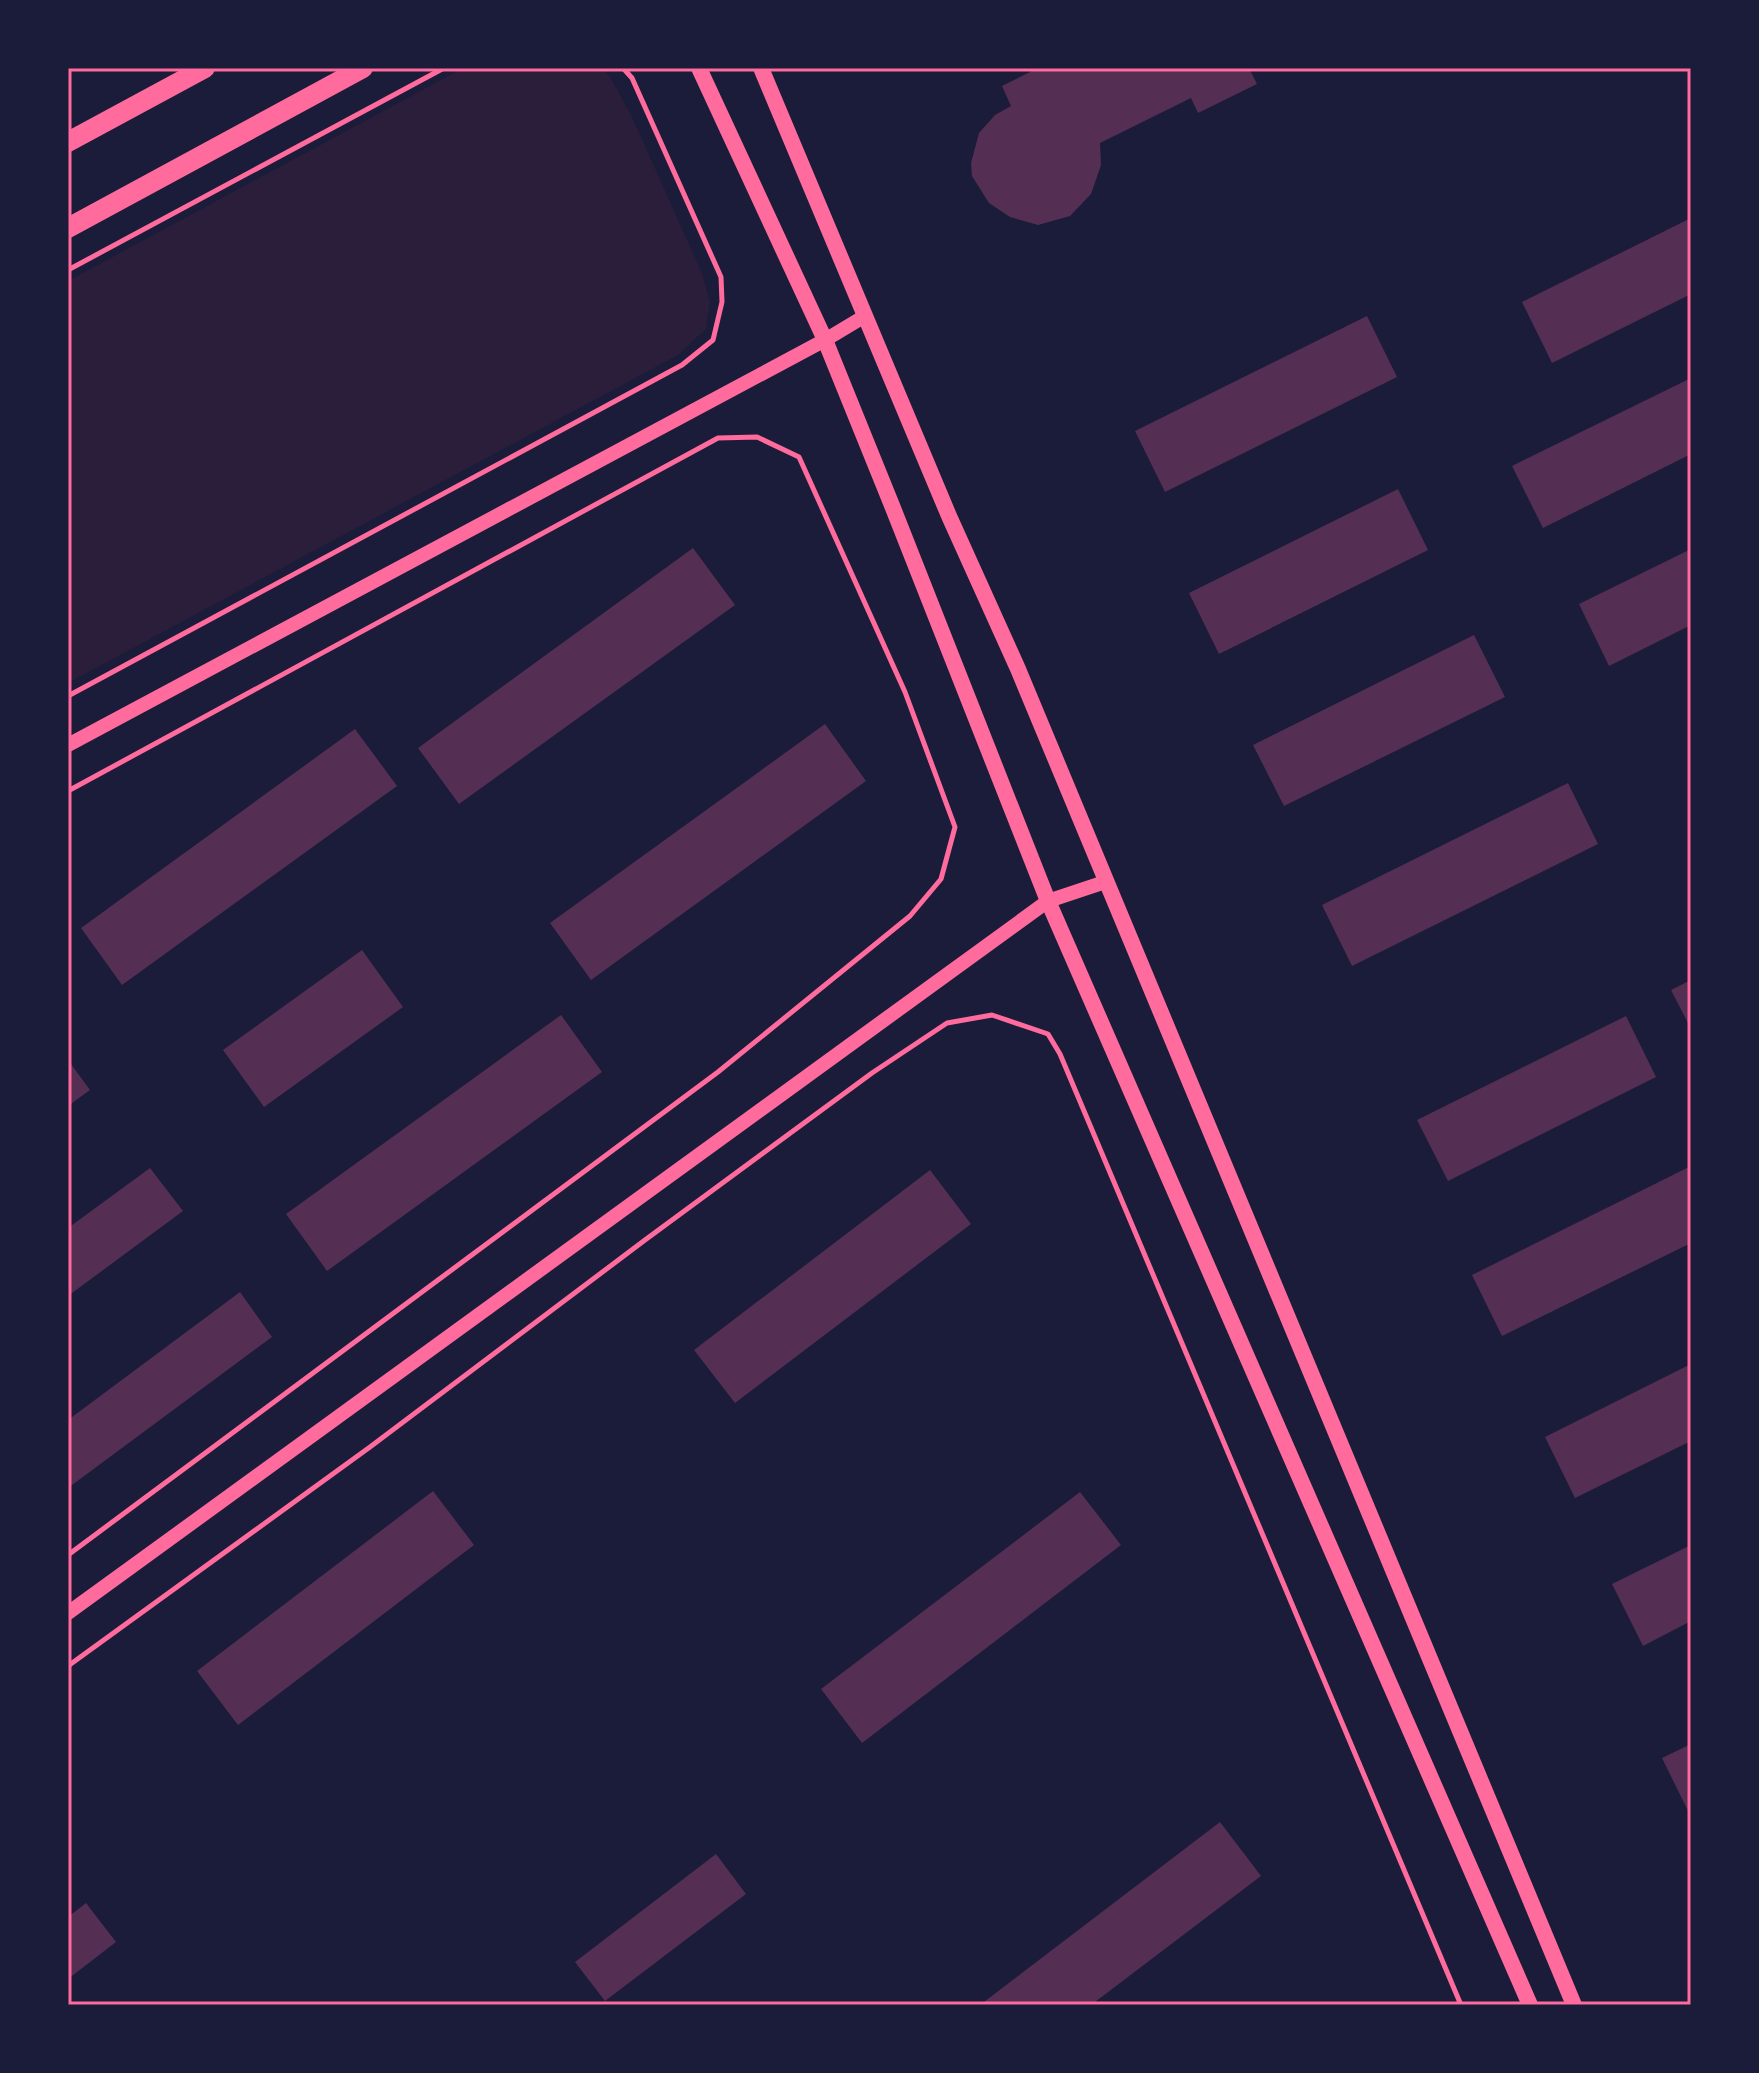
<svg xmlns="http://www.w3.org/2000/svg" width="1759" height="2073" font-family="Inter,sans-serif">
<style>
.green{fill:#2a1e3b}
.building{fill:#542f53}
.lines{fill:none;stroke-linecap:round;stroke-linejoin:round}
.path{stroke:#ff6b9d;stroke-width:5}
.tertiary{stroke:#ff6b9d;stroke-width:14}
.secondary{stroke:#ff6b9d;stroke-width:16}
.primary{stroke:#ff6b9d;stroke-width:20}
.neatline{fill:none;stroke:#ff6b9d;stroke-width:3}
</style>
<rect width="100%" height="100%" fill="#1b1b3a"/>
<path class="green" d="M463 68H600L609 75 632 117 702 273 710 302 706 329 678 355 68 683V281Z"/>
<path class="building" d="M1038 68H1249L1257 84 1198 113 1191 98 1100 143 1101 165 1091 194 1070 216 1038 225 1010 217 989 203 972 176 971 163 979 133 995 115 1011 106 1002 86Z
M1691 218V294L1552 363 1522 302Z
M1367 316 1397 377 1165 492 1135 431Z
M1691 378V454L1543 528 1512 466Z
M1398 489 1428 550 1219 654 1189 593Z
M693 548 735 605 459 804 418 748Z
M1691 549V625L1609 666 1579 604Z
M1474 635 1505 697 1284 806 1253 745Z
M825 724 866 781 591 980 550 923Z
M355 729 397 786 122 985 81 928Z
M1568 783 1598 844 1352 966 1322 905Z
M362 950 403 1007 264 1107 223 1050Z
M1691 980V1029L1671 990Z
M561 1015 602 1072 327 1271 286 1214Z
M1626 1016 1656 1077 1448 1181 1417 1120Z
M68 1060 90 1090 68 1106Z
M1691 1166V1243L1502 1336 1472 1275Z
M150 1168 183 1211 68 1296V1228Z
M930 1170 971 1224 735 1403 694 1350Z
M240 1292 272 1337 68 1488V1420Z
M1691 1364V1441L1575 1498 1545 1437Z
M433 1491 474 1545 238 1725 197 1671Z
M1080 1492 1121 1545 862 1743 821 1689Z
M1691 1545V1621L1643 1646 1612 1584Z
M1691 1744V1817L1662 1758Z
M1220 1822 1261 1876 1091 2005H980Z
M716 1854 746 1894 605 2001 575 1962Z
M86 1903 116 1942 68 1979V1917Z"/>
<g class="lines">
<path class="path" d="M68 270 444 68
M68 696 682 365 713 340 722 302 721 277 632 78 623 68
M68 791 718 438 757 437 799 457 905 692 955 827 941 879 910 916 718 1072 68 1555
M68 1666 370 1447 645 1240 872 1073 947 1023 992 1015 1048 1034 1060 1054 1461 2005"/>
<path class="tertiary" d="M68 745 825 340 865 316
M68 1613 1048 901 1105 882"/>
<path class="secondary" d="M699 68 825 340 893 508 1048 901 1530 2005
M761 68 949 516 1018 669 1574 2005"/>
<path class="primary" d="M68 142 205 68
M68 228 363 68"/>
</g>
<rect width="1759" height="2073" fill="none" stroke="#1b1b3a" stroke-width="140"/>
<rect x="70" y="70" width="1619" height="1933" class="neatline"/>
</svg>
